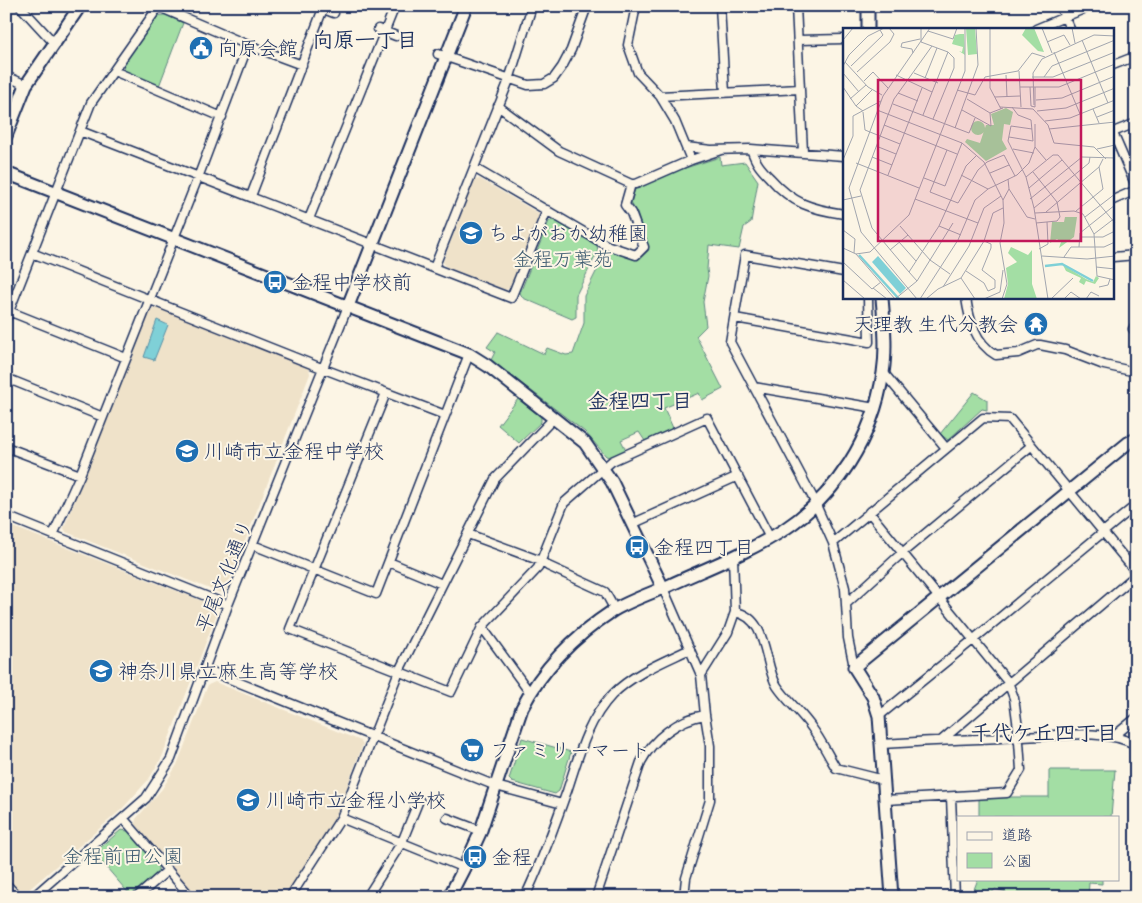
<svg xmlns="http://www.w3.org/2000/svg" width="1142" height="903" font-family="'Indie Flower','Klee One',sans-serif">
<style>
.built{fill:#efe2c9}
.green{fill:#a3dea4;stroke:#5f8681}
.water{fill:#7fd0d7;stroke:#5790a7}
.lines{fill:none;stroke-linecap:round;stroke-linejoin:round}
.street-casing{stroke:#1b2f5e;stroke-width:11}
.secondary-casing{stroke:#1b2f5e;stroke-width:15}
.street{stroke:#fcf5e5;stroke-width:8}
.secondary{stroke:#fcf5e5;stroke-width:11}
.labels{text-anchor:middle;stroke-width:4;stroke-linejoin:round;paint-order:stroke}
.poi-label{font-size:20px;fill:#1b2f5e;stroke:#fcf5e5;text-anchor:start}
.park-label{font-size:20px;fill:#3d5b70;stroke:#fcf5e5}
.street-label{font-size:20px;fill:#1b2f5e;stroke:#fcf5e5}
.neighbourhood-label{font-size:21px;font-weight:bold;fill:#1b2f5e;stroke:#fcf5e5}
.inset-river{fill:none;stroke:#7fd0d7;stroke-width:2.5}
.inset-road{fill:none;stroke:#a2a6af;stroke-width:1}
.view{fill:#c2185b;fill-opacity:0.15;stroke:#c2185b;stroke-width:2.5}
.inset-edge{fill:none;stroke:#1b2f5e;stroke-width:2.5}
</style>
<rect width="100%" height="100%" fill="#fcf5e5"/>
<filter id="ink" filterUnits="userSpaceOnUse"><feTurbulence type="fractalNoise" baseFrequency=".02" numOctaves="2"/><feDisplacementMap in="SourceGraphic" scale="10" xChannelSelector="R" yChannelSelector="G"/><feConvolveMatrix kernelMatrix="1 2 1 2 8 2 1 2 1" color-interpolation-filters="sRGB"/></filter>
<g filter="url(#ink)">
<path class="built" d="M480 179 538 213 539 216 510 288 505 290 446 267 443 262 474 180Z
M156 307 309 367 310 374 226 590 220 593 66 532 64 528 149 310Z
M6 524 215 606 217 613 162 757 149 779 122 809 26 892H20L6 877Z
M215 682 361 741 363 744 335 819 285 897H198L135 824 136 819 162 789 177 765 208 685Z"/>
<path class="green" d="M165 15 183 23 159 86 125 72 123 66 155 16Z
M720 157 721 165 745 162 758 181 751 222 744 227 739 249 709 245 707 269 708 276 703 302 706 326 696 336 723 389 702 400 699 393 664 408 673 428 645 441 639 432 621 440 626 450 610 457 606 456 585 432 491 360 495 352 487 347 498 332 544 354 547 348 566 355 573 354 584 323V296L606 252 611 251 638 260 649 250 637 213 631 203 635 189 679 170Z
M555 220 597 245 598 251 576 295V317L572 319 523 298 520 293 549 221Z
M974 392 987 400V410L982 409 948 440 940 434Z
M518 399 541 417V422L519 443 498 425Z
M522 738 571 752 559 791 555 794 512 782 509 779Z
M1049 770H1115L1111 817H979V797H1049Z
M121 830 128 831 158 865V873L131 896 94 853Z
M978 879H1102V884L1089 883 1088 897H1005L1006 892 995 889 989 897H971Z"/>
<path class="water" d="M157 320 168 325 154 360 144 357Z"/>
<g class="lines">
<g class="street-casing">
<path id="street" d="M20 6 54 43
M157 6 248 45 302 65
M316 6 334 13
M636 6 628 45 638 73 660 96 675 121 691 160
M720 6 725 93
M796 6 803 152
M1060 6 1070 29
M378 29 396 36
M1036 29 1091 6
M798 40 844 39
M438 54 528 85 544 84 554 78 562 67 571 50 587 6
M1113 65 1136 56
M114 71 222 117
M6 76 26 85
M660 96 800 89
M498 106 559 151 631 184H636L691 160 721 150
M80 131 511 298 547 210
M1113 132 1136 123
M1113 133 1136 186
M686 147 711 150 751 149 844 156
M751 149C756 163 760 168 770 178 793 204 811 209 844 214
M474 168 606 245 636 255 644 247 631 213 625 205 631 184
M251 196 324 6
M1113 200 1136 190
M309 219 395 6
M32 253 324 369 445 415
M1113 257 1136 255
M434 268 509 80 532 6
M844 272 745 255 730 342 812 496 833 543 845 588 848 638 854 667
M966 298C969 319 975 343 996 355L1018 353 1037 345H1040L1065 350 1104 365 1136 372
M6 310 126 358
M735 318 869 342 868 298
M6 319 91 103 159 6
M1133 329 1136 330
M883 372 946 448
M6 378 103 417
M754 387 875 408
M386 393 290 629 451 692 482 627 538 568 564 503 612 461 707 418 770 538
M6 447 80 475
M869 512 1008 682 1014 698 1018 728 1021 770 1007 793 886 800
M6 516 228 605
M632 524 738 476
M468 534 541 561 548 566 605 592 615 610
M53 535 80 475 199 175 248 45
M833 543 983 418 1010 419 1136 572
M253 545 376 594 469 354
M389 562 442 584
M663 588 701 675 705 715 710 746V800L686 878 684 897
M847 603 902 553 1031 446
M735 612C769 618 763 664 777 686 787 701 802 713 812 728 821 740 828 755 836 768L884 780
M482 627 530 693
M205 669 496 786 562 804
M701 675 728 632 735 612 733 557
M879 716 974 639 1136 505
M1113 737 1136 718
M942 740 1136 575
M882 744C929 741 976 739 1023 737 1056 736 1106 728 1136 745
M951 797 955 897
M123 818 191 897
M341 818 464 868
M447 818 481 831
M6 884 18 897
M33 897 146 798 171 759 228 605 348 306
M137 897 168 870
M290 897 341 818 399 671 495 479 554 418
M367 897 402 842 419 800
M525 897C542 862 554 827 567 791 578 758 587 721 612 695 634 673 663 662 690 649
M596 897 641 762C653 739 678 719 705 715
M1135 897 1136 885"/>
</g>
<g class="secondary-casing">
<path id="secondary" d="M868 6V29
M6 136 26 85 80 6
M6 173 469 354 488 366 585 443 612 482 663 588
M348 306 466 6
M449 897 464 868 480 833 522 708C543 667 576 635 614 610 631 600 652 593 670 585 707 568 747 553 782 531 837 495 873 438 883 373 887 348 884 322 882 298
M892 897 879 716 873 697 854 667 1128 443 1136 439"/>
</g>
<use href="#street" class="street"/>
<use href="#secondary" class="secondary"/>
</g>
</g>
<defs>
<g id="civic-disc" transform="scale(1.25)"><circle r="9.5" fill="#1f6fb2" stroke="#fcf5e5"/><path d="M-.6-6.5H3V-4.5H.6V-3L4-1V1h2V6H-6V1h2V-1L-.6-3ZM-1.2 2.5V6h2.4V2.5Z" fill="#fff"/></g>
<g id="school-disc" transform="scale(1.25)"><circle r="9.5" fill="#1f6fb2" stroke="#fcf5e5"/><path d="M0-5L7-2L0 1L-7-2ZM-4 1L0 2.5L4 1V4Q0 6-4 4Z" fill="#fff"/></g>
<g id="bus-disc" transform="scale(1.25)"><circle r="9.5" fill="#1f6fb2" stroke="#fcf5e5"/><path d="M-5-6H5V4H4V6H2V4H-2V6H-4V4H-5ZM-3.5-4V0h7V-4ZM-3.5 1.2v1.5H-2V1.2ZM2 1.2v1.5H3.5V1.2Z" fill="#fff"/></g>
<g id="temple-disc" transform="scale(1.25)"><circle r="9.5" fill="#1f6fb2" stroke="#fcf5e5"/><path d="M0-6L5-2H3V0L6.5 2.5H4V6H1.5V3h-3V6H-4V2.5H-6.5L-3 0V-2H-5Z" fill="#fff"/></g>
<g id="supermarket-disc" transform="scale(1.25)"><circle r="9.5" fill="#1f6fb2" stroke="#fcf5e5"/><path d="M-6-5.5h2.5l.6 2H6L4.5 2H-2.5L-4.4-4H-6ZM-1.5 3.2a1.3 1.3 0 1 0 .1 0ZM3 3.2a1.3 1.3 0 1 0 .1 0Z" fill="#fff"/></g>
</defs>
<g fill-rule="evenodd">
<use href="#civic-disc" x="201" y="48"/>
<use href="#school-disc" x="471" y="233"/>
<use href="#bus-disc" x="275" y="282"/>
<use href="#temple-disc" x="1036" y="324"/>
<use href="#school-disc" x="187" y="451"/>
<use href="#bus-disc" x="637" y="547"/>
<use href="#school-disc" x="101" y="671"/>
<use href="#supermarket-disc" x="472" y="750"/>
<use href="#school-disc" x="248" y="800"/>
<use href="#bus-disc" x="475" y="857"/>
</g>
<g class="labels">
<g class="poi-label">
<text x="218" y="55">向原会館</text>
<text x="488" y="240">ちよがおか幼稚園</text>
<text x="292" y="289">金程中学校前</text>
<text x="1018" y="331" text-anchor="end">天理教 生代分教会</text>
<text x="204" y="458">川崎市立金程中学校</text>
<text x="654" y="554">金程四丁目</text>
<text x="118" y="678">神奈川県立麻生高等学校</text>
<text x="490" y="757">ファミリーマート</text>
<text x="266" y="807">川崎市立金程小学校</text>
<text x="492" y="864">金程</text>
</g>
<g class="park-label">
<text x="563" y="266">金程万葉苑</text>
<text x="123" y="863">金程前田公園</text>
</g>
<g class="street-label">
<text transform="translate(224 576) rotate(-68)" y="7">平尾文化通り</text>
</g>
<g class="neighbourhood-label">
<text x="365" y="47">向原一丁目</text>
<text x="640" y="408">金程四丁目</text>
<text x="1044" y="740">千代ケ丘四丁目</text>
</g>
</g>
<g transform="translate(843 28)">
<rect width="271" height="271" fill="#fcf5e5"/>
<path d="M123 0H132L134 26 125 27ZM183 0H191L201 24 195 23 179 7ZM117 6H121L122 27 116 23 119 24 120 19 109 16 112 7ZM163 80 170 84 167 97 161 96 159 112 164 121 143 133 122 114 124 111 137 115 143 97H151L148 86ZM128 100a7 7 0 1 1 14 0a7 7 0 1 1-14 0ZM222 189H234L231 209 216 220 218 214 214 211 207 215 209 194H221ZM168 219 185 227 189 222V256L194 271H161L165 256 163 240 174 234 165 225ZM220 237 243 251 250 254 253 248 256 250 252 256 243 253 241 257 236 254 238 250 223 243Z" fill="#a3dea4"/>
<path d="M35 228 63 260 57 266 29 234Z" fill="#7fd0d7"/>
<path class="inset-river" d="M16 227 56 271M202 238 219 236 250 253"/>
<path class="inset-road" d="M78 0V14L105 24 111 30V40L90 91M147 0V60L158 81M199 0 209 25M229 0 232 15M85 3 110 11 114 0M0 12 10 0M239 12 265 75M204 14 221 7 227 17M211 24 237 86M70 25 69 21 58 19 59 15 77 11M2 34 25 59 39 67M0 38 6 27 25 8 41 0M8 38 40 7 37 2M176 43 178 79M14 44 47 14 51 6 46 0M0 45 16 64M71 45 95 55M53 47 89 64M163 47 164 69M189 49H210L272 24M201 49 209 38 272 12M82 50 94 20M21 53 30 44 45 60M0 59 13 78 20 83M177 59H216L272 36M187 59 188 78 192 79V59M114 62 132 67 142 49 175 43 189 25 202 29M55 65 75 73M152 69 177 68M7 71 23 57M124 71 147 85 160 80M193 72 219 70 272 48M50 76 126 105 132 90M191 77 190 45 199 31 251 7 272 8M13 78 29 62M157 79 190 81 205 97 211 115 251 119 263 131M250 81 256 95M34 82 119 115 141 134 160 172 161 195 157 215 164 256 159 271M119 82 148 98 147 85M194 83 223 80 272 60M20 84 22 102 57 116M80 87 105 24M254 89 272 82M202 93 227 90 272 72M41 97 114 126M112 100 135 37 133 0M189 101 168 98 165 113 183 149 191 180 205 271M206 101 272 94M166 109 190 113 188 92 175 87 169 79M33 118 53 126M192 119 203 132M170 121 191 125M254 121 272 117M104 122 87 164 115 175 135 142 144 134 161 127 172 148M29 129 49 137M0 132 10 108V88L38 73M13 135 76 160M190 144 214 174 217 189 214 193 193 195M147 145 166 137M45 147 79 60M118 147 145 161M183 149 210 127H215L272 195M81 150 102 158 119 115M186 160 219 132M166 161 184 189 192 191M72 171 135 195M187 171 239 129 272 130M0 172 18 168M160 172 166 161 165 151M191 180 246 135 247 129M233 183 260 161 256 139M203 184 256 139 260 131M192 185 231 183 240 186 251 206 254 248 272 252M242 189 272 166M57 198 87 232 107 246M96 198 118 207M0 202 12 211 11 225M251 206 272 190M237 209H260L272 203M56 214 73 233M236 219 237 205 272 177M0 220 13 226 27 224 66 187 122 43V0M196 221 205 216 204 194M47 222 65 207M13 226 52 271M199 228 244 231 272 228M221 229 228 219H261L272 214M0 234 29 261 38 254M253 239 272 241M123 243 141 255 145 263 152 260V252L139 242 148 220V216L141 213M66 244 29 200 17 162 51 71 89 18M118 250 132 271M0 252 22 271M74 253 66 244 96 198 123 138 134 127M100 259 126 218 141 180 158 168M256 259 265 257 267 251M30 260 44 271M52 271 74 253 110 195M74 271 18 204 6 160 40 68 87 0M77 271 115 212 132 172 145 161 174 147 186 135 192 119V96M83 271 95 261 118 250 141 213 150 185 160 180M141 271 157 264 160 242M208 271 230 250M221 271 228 264 238 271M243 271 248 264 256 268"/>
<path class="view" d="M35 52H238V213H35Z"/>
<rect width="271" height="271" class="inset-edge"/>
</g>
<rect width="1142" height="903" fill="none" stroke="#fcf5e5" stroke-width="25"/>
<rect x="12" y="12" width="1117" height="878" fill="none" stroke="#1b2f5e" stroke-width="2" filter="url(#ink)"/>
<rect x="957" y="816" width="162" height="65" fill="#fcf5e5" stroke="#a2a6af"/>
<rect x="967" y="832" width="25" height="8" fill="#fcf5e5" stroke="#a2a6af"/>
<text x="1002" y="840" font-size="15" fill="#1b2f5e">道路</text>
<rect x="967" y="853" width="25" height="15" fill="#a3dea4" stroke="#a2a6af"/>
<text x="1002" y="866" font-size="15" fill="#1b2f5e">公園</text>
</svg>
